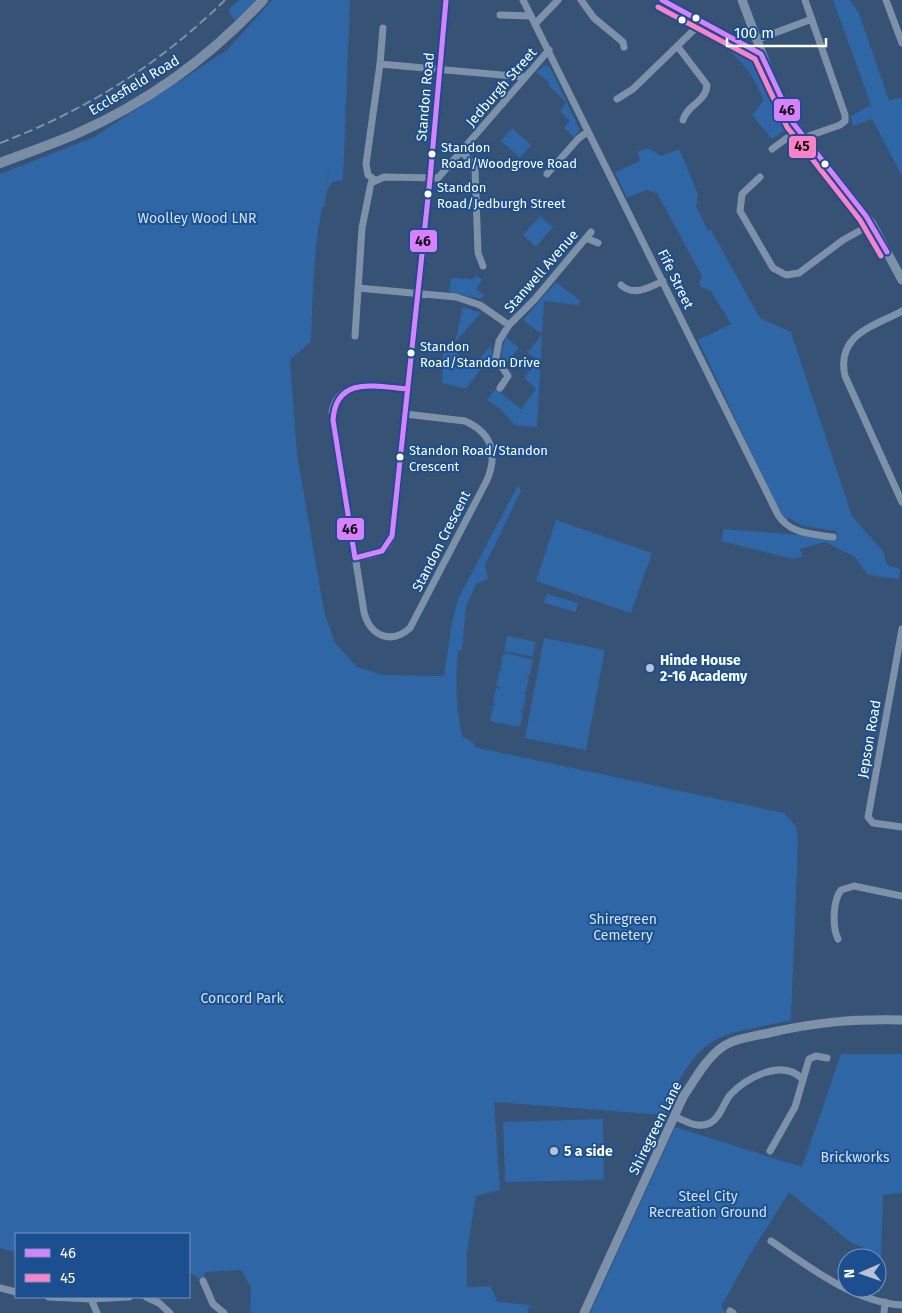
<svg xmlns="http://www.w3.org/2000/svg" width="902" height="1313" font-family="'Fira Sans',sans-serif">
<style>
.green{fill:#2f66a5}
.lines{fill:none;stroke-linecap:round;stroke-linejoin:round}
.stream{stroke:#3b618d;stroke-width:2}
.minor{stroke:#7d92a8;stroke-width:7}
.tertiary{stroke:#7d92a8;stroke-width:9}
.secondary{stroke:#798da4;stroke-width:10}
.rail{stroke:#7e92a7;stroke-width:2;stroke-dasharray:9 4;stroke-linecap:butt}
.bus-1-casing{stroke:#1b4f8f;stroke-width:9}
.bus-2-casing{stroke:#1b4f8f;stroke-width:9}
.bus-1{stroke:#d880ff;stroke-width:5}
.bus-2{stroke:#ff80c5;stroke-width:5}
.bus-dot{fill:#fff;stroke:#1b4f8f;stroke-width:2}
.poi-dot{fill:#b9c2ce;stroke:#1b4f8f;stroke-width:2}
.labels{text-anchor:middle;stroke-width:4;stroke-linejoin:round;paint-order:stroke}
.bus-label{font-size:13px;fill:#fff;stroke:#1b4f8f;text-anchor:start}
.street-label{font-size:14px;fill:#fff;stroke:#1b4f8f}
.park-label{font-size:14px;fill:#cfe3fa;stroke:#1b4f8f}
.poi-label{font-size:14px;font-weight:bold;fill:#fff;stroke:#1b4f8f;text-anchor:start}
.line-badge{stroke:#1b4f8f;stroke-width:2}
.pale-badge-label{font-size:14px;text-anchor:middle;font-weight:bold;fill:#111}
</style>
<rect width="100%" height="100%" fill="#365274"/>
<path class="green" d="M239 0H256L235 21 228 10Z
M272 0H350L343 180 332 182C313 211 313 304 311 341L290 360 297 454 324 611 335 643 357 667 382 675 444 676 452 622 458 599 518 485 521 491 485 565 488 579 476 584 466 607 462 650 458 651C455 681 456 707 462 736L475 744 474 747 784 813 796 826 798 844 791 1020C768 1026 740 1029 719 1038 690 1052 675 1087 664 1115L494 1102 500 1190 476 1196 467 1252V1287L490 1286 498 1302 529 1305 528 1313H250L251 1287 241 1270 205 1272 203 1281 189 1272V1234H16V1252L0 1248V174L94 137 227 50Z
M833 0H849L858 11 889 100 902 98V176L872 119 853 126 851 116 871 105Z
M708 32 714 33 749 57 770 86 788 128 772 139 752 115 763 101C755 70 731 52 708 32Z
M546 65 550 67 580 130 574 137 564 128 570 121 560 111 566 102 548 85 550 83 536 72Z
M512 128 531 145 520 158 501 141Z
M648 148 661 156 679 149 698 194 696 206 708 231 711 230 760 318 791 332 852 516 883 551 887 565 900 569 899 579 868 575 855 557 825 542 800 549 803 556 793 559 721 541 724 529 838 538 836 531 803 526 789 518 784 521 698 340 731 324 711 291 701 287 699 283 702 276 657 193 646 190 627 198 615 172 640 161 637 152Z
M540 216 553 227 536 247 523 235Z
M477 276 482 280 476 289 484 295 481 299 449 292 451 278 472 279Z
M556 282 581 301 578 305 544 301 537 427 514 425 502 410 487 400 496 389 521 409 536 389 524 378 538 361 526 351 530 350 542 334 523 320Z
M463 307 481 313 455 342Z
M506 337 519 348 505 365 501 352Z
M491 345 494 368 485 363 466 389 442 383 443 353H456L473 367Z
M556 520 652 553 631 613 536 581Z
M547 594 578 603 576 612 544 603Z
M507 636 536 642 533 657 504 651Z
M544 638 605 650 586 750 525 738Z
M507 653 533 660 530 675H526L529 677 526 692H523L526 694 523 710 519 711 523 712 520 727 490 721 493 706 496 705 493 704 496 688 500 689V687L496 686 499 671H503L500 669 503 654Z
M841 1054H902V1193L883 1195 880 1293 875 1291V1288H877V1258H872L871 1251 850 1242 789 1192 748 1258 721 1307 727 1313H590L675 1127 802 1167Z
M603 1119 604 1180 505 1182 503 1122Z"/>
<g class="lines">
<path class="stream" d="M324 206 329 170"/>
<path class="minor" d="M523 0 778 515C790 534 812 534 833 537
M581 0 594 18 623 42 624 47
M662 0 761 54
M886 0 902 43
M500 15 531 16
M535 24 558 0
M756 40 812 19
M678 47 707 85C706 102 687 105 683 120
M380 64 525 77
M617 99 633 89 702 22
M803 138 840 125 845 121V115L805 0
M772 149 798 130
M462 151 475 168 478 253 483 266
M547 174 578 139 588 131
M760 177 742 194 740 211 773 268 786 275 799 273 843 240 872 224
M375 180 368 175 366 164 380 64 383 28
M586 238 598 243
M621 285C634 297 650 287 663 281
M358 288 456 297 480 305 509 325
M902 311C872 327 836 335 845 376L902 502
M355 336 362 228 371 183 384 177 438 178 549 50
M500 388 508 376 496 358 499 341 509 325 535 299 591 232
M405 414 465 421C492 433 498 454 487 480L410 628C391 645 370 636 364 612L332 412C339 376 381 387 407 389
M355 558C372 555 386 555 392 536L430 179 446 0
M902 629 868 817 873 823 902 827
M838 939C832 927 833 900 841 890L854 886 902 896
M674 1116C685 1121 698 1129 710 1123 720 1118 723 1104 730 1095 745 1078 783 1058 802 1079
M770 1151 795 1107 809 1059 816 1056 827 1058
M771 1241C809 1267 854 1302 902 1305
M203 1281 213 1304 224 1313
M0 1288 16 1292
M49 1297 91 1299 129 1297
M146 1297 159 1303 170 1313
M91 1299 97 1313
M730 1311 733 1313
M884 1313 885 1302"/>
<path class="tertiary" d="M742 0 772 80 793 123 872 224 902 280
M584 1313 683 1097C694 1081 705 1060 721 1048 733 1039 750 1037 764 1034 815 1022 851 1019 902 1020"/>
<path class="secondary" d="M0 163C26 153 53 144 78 133 148 102 211 56 263 0"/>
<path class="rail" d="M0 143C85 111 160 64 225 0"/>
<g class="bus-1-casing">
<path id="bus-1" d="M662 0 761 54 793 123 866 216 887 252
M407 389C374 386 336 376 333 420L355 558 382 551 392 536 430 179 446 0"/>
</g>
<g class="bus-2-casing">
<path id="bus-2" d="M658 7 755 59 787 127 860 220 881 256"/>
</g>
<use href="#bus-1" class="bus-1"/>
<use href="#bus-2" class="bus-2"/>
</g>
<g class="bus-dot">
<circle cx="696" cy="18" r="4.5"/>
<circle cx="682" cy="20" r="4.5"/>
<circle cx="432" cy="154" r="4.5"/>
<circle cx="825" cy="164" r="4.5"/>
<circle cx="428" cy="194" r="4.5"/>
<circle cx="411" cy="353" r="4.5"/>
<circle cx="400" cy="457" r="4.5"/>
</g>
<g class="poi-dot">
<circle cx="650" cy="668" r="5"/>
<circle cx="554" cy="1151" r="5"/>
</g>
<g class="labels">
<g class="bus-label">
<text x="441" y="152">Standon<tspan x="441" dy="16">Road/Woodgrove Road</tspan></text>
<text x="437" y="192">Standon<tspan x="437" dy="16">Road/Jedburgh Street</tspan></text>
<text x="420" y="351">Standon<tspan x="420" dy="16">Road/Standon Drive</tspan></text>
<text x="409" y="455">Standon Road/Standon<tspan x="409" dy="16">Crescent</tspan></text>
</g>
<g class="street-label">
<text transform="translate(134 85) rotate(-31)" y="5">Ecclesfield Road</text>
<text transform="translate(501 87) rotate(-49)" y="5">Jedburgh Street</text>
<text transform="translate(425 97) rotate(-85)" y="5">Standon Road</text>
<text transform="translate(541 271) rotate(-49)" y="5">Stanwell Avenue</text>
<text transform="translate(676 279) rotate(64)" y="5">Fife Street</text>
<text transform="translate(441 541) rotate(-63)" y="5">Standon Crescent</text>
<text transform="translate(869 739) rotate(-80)" y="5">Jepson Road</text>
<text transform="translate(655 1128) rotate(-64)" y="5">Shiregreen Lane</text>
</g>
<g class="park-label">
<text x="197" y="223">Woolley Wood LNR</text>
<text x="623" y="924">Shiregreen<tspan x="623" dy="16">Cemetery</tspan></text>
<text x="242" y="1003">Concord Park</text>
<text x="855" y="1162">Brickworks</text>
<text x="708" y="1201">Steel City<tspan x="708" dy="16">Recreation Ground</tspan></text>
</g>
<g class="poi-label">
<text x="660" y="665">Hinde House<tspan x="660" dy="16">2-16 Academy</tspan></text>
<text x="564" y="1156">5 a side</text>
</g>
</g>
<g class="line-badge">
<rect x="773" y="98" width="28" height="24" rx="5" fill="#d880ff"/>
<rect x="788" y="135" width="29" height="24" rx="5" fill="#ff80c5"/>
<rect x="409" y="229" width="29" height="24" rx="5" fill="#d880ff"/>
<rect x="336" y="517" width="29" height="24" rx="5" fill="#d880ff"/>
</g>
<g class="pale-badge-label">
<text x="787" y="115">46</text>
<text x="802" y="151">45</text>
<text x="423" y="246">46</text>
<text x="350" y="534">46</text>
</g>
<rect x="15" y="1233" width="175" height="65" fill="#1b4f8f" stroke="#7695bc"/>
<rect x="25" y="1249" width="25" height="8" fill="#d880ff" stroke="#7695bc"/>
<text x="60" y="1258" font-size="15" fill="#ffffff">46</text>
<rect x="25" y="1274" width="25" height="8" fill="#ff80c5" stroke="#7695bc"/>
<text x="60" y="1283" font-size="15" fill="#ffffff">45</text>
<g transform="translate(862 1273) rotate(268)"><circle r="24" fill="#1b4f8f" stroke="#7695bc"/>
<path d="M0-4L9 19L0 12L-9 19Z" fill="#b9c2ce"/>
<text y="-8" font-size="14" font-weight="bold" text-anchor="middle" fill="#ffffff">N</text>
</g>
<path d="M727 38v8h99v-8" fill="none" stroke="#ffffff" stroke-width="2.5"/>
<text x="734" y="38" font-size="15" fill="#ffffff" stroke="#1b4f8f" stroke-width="4" paint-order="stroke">100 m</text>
</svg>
